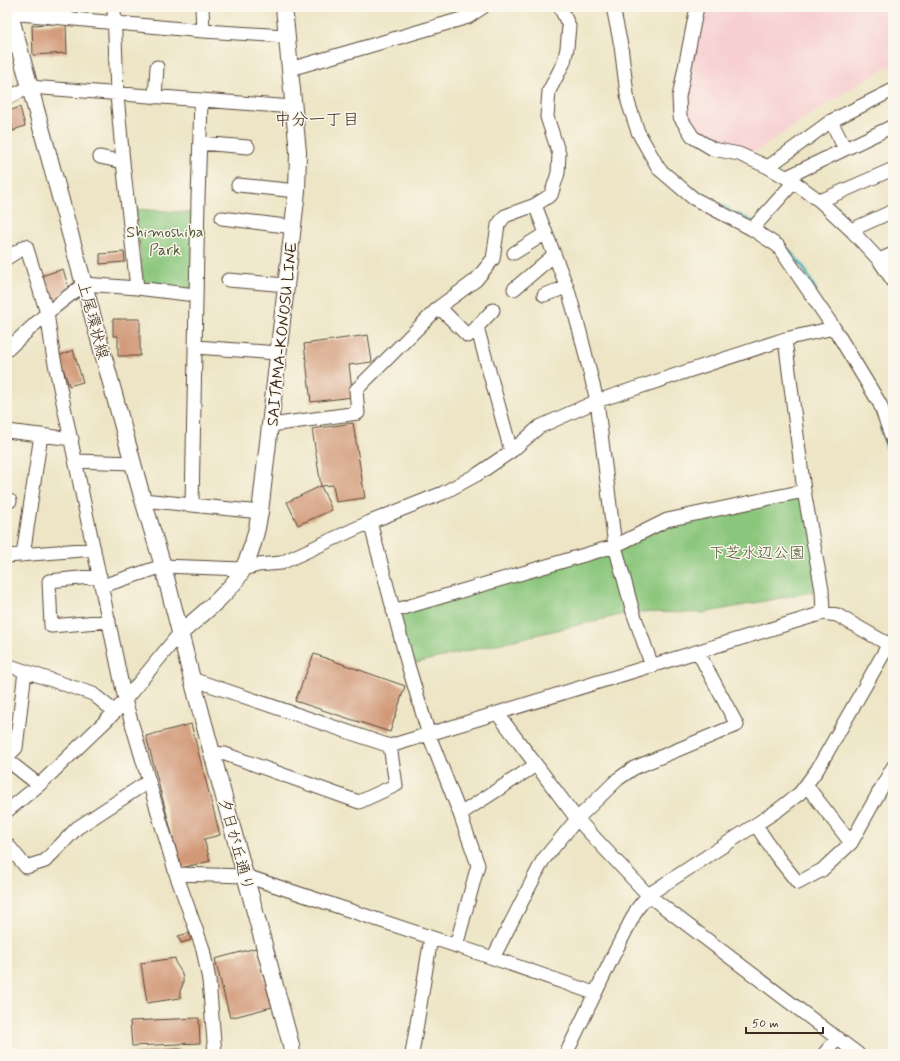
<svg xmlns="http://www.w3.org/2000/svg" width="900" height="1061" font-family="Mynerve,'Klee One',sans-serif">
<style>
.built{fill:#f7cfd1}
.green{fill:#8ac67b;stroke:#62784c}
.lines{fill:none;stroke-linecap:round;stroke-linejoin:round}
.stream{stroke:#44b2c0;stroke-width:3}
.building{fill:#d19978}
.minor-casing{stroke:#564637;stroke-width:15}
.major-casing{stroke:#564637;stroke-width:18}
.minor{stroke:#fff;stroke-width:13}
.major{stroke:#fff;stroke-width:16}
.labels{text-anchor:middle;stroke-width:3;stroke-linejoin:round;paint-order:stroke}
.park-label{font-size:16px;fill:#53593a;stroke:#fbf7ec}
.street-label{font-size:16px;fill:#3b2a1e;stroke:#fbf7ec}
.neighbourhood-label{font-size:17px;fill:#3b2a1e;stroke:#fbf7ec}
</style>
<rect width="100%" height="100%" fill="#fbf7ec"/>
<filter id="ink" filterUnits="userSpaceOnUse"><feTurbulence type="fractalNoise" baseFrequency=".025" numOctaves="2"/><feDisplacementMap in="SourceGraphic" scale="8" xChannelSelector="R" yChannelSelector="G"/><feConvolveMatrix kernelMatrix="1 2 1 2 8 2 1 2 1" color-interpolation-filters="sRGB"/></filter>
<filter id="wash" filterUnits="userSpaceOnUse"><feTurbulence type="fractalNoise" baseFrequency=".012" numOctaves="4" result="noise"/><feDisplacementMap in="SourceGraphic" scale="16" xChannelSelector="R" yChannelSelector="G"/><feGaussianBlur stdDeviation="0.9" result="paint"/><feColorMatrix in="noise" values="0 0 0 0 0 0 0 0 0 0 0 0 0 0 0 0 0 1.4 0 .05"/><feComposite in="paint" operator="in"/></filter>
<g filter="url(#wash)">
<rect width="100%" height="100%" fill="#ede5c5"/>
<path class="built" d="M704 7H893V64L862 81 755 152 715 141 701 134 688 117 684 99Z"/>
<path class="green" d="M136 209 193 213 191 289 143 281Z
M804 491 822 590 703 613 633 612 408 665 393 611 615 546 667 520Z"/>
<g class="lines">
<path class="stream" d="M691 188 710 200
M720 205 728 209 730 211
M737 214 754 222
M787 248 804 268 816 291
M882 428 886 446 893 458"/>
</g>
<g id="blocks">
<path class="building" d="M66 23 67 53 33 55 32 25Z
M20 107 25 126 16 129V130L13 131 9 111Z
M124 252 125 262 100 264V254Z
M63 269 69 289 65 290 66 292 59 294 61 298 49 301 41 276Z
M113 319H140V356H118V336H113Z
M368 335 372 362 349 365 353 397 311 402 304 344Z
M73 350 83 382 69 386 59 356Z
M353 423 365 498 336 502 333 485 321 486 312 429Z
M321 486 332 510 298 525 287 502Z
M314 654 405 686 390 732 295 701Z
M191 724 220 835 204 839 210 861 181 868 146 736Z
M189 933 191 940 181 943 178 936Z
M256 948 272 1007 230 1018 215 959Z
M175 958 176 964 181 971 183 978V984L180 991V998L147 1003 141 963Z
M199 1018 200 1043 132 1046 130 1021Z
M180 1049 181 1054H133V1053Z"/>
</g>
</g>
<g filter="url(#ink)">
<use href="#blocks" fill-opacity="0" stroke="#564637" stroke-width="1"/>
<g class="lines">
<g class="minor-casing">
<path id="minor" d="M114 7 117 95 123 162 137 288
M202 7 203 31
M613 7 621 46 628 102 638 132 659 169 693 198 752 229 778 246 834 328 880 404 893 441
M697 7 679 97 680 117 693 137 713 149 739 154 768 167 794 182 820 201 851 230 879 260 893 281
M9 13 203 31 286 36
M7 48 18 45
M290 69 407 35 468 17 483 7
M155 97 157 67
M7 98 30 87 293 107
M831 121 845 149
M200 143 248 147
M100 157 123 162
M768 167 831 121 893 90
M787 177 893 126
M238 185 297 191
M820 201 893 169
M535 205 568 290 580 332 597 401 615 546 633 612 652 666
M222 218 293 227
M752 229 794 182
M851 230 893 211
M514 253 546 233
M7 258 26 246 47 313 53 354 125 700 176 874 203 949 209 980 215 1054
M879 260 893 254
M228 280 286 285
M514 289 554 255
M544 295 567 287
M439 307 468 336 477 327
M493 310 477 327 511 451
M785 339 804 491 822 590 823 613
M196 347 278 353
M7 350 47 313 84 284 137 288 195 295
M271 425 358 413 356 390 439 307 476 280 493 259 498 225 505 216 535 205 551 195 558 173 559 154 547 117 549 91 564 62 567 48 569 26 560 7
M7 431 72 439
M76 461 133 463
M7 500 10 501
M143 500 260 512
M192 505 198 199 201 101
M370 522 408 665 429 735 460 814 478 865 456 946
M23 555 41 435
M7 556 94 549
M100 576 49 581 51 626 109 621
M102 586 163 566 243 569 258 565 281 563 370 522 443 493 478 474 513 450 539 427 597 401 785 339 834 328
M393 611 615 546 667 520 804 491
M7 665 93 694 115 712
M192 679 390 746 823 613 837 615 893 647
M497 713 577 819 648 895 858 1054
M213 753 225 754 359 802 396 785 390 746
M7 757 16 748 25 671
M7 760 39 785
M806 785 851 843
M7 811 39 785 115 712 180 633
M460 814 536 765
M756 825 775 854 798 883 822 870 851 843 893 767
M7 844 26 867 45 861 77 828 149 781
M176 874 246 876 493 958 594 993
M493 958 543 860 577 819 618 779 634 768 737 725 698 652
M412 1054 431 938
M566 1054 615 952 637 909 648 895 778 810 800 793 817 770 889 644 893 640
M824 1054 838 1038"/>
</g>
<g class="major-casing">
<path id="major" d="M8 7 143 500 163 566 192 679 291 1045 292 1054
M180 633C199 617 233 590 243 569 252 551 257 531 260 512L297 191 298 152 284 7"/>
</g>
<use href="#minor" class="minor"/>
<use href="#major" class="major"/>
</g>
</g>
<g class="labels">
<g class="park-label">
<text x="165" y="237">Shimoshiba<tspan x="165" dy="18">Park</tspan></text>
<text x="757" y="558">下芝水辺公園</text>
</g>
<g class="street-label">
<text transform="translate(94 320) rotate(75)" y="6">上尾環状線</text>
<text transform="translate(281 334) rotate(-84)" y="6">SAITAMA-KONOSU LINE</text>
<text transform="translate(237 844) rotate(75)" y="6">夕日が丘通り</text>
</g>
<g class="neighbourhood-label">
<text x="317" y="125">中分一丁目</text>
</g>
</g>
<rect width="900" height="1061" fill="none" stroke="#fbf7ec" stroke-width="24"/>
<path d="M746 1027v6h77v-6" fill="none" stroke="#3b2a1e" stroke-width="2"/>
<text x="752" y="1027" font-size="12" fill="#3b2a1e" stroke="#fbf7ec" stroke-width="3" paint-order="stroke">50 m</text>
</svg>
